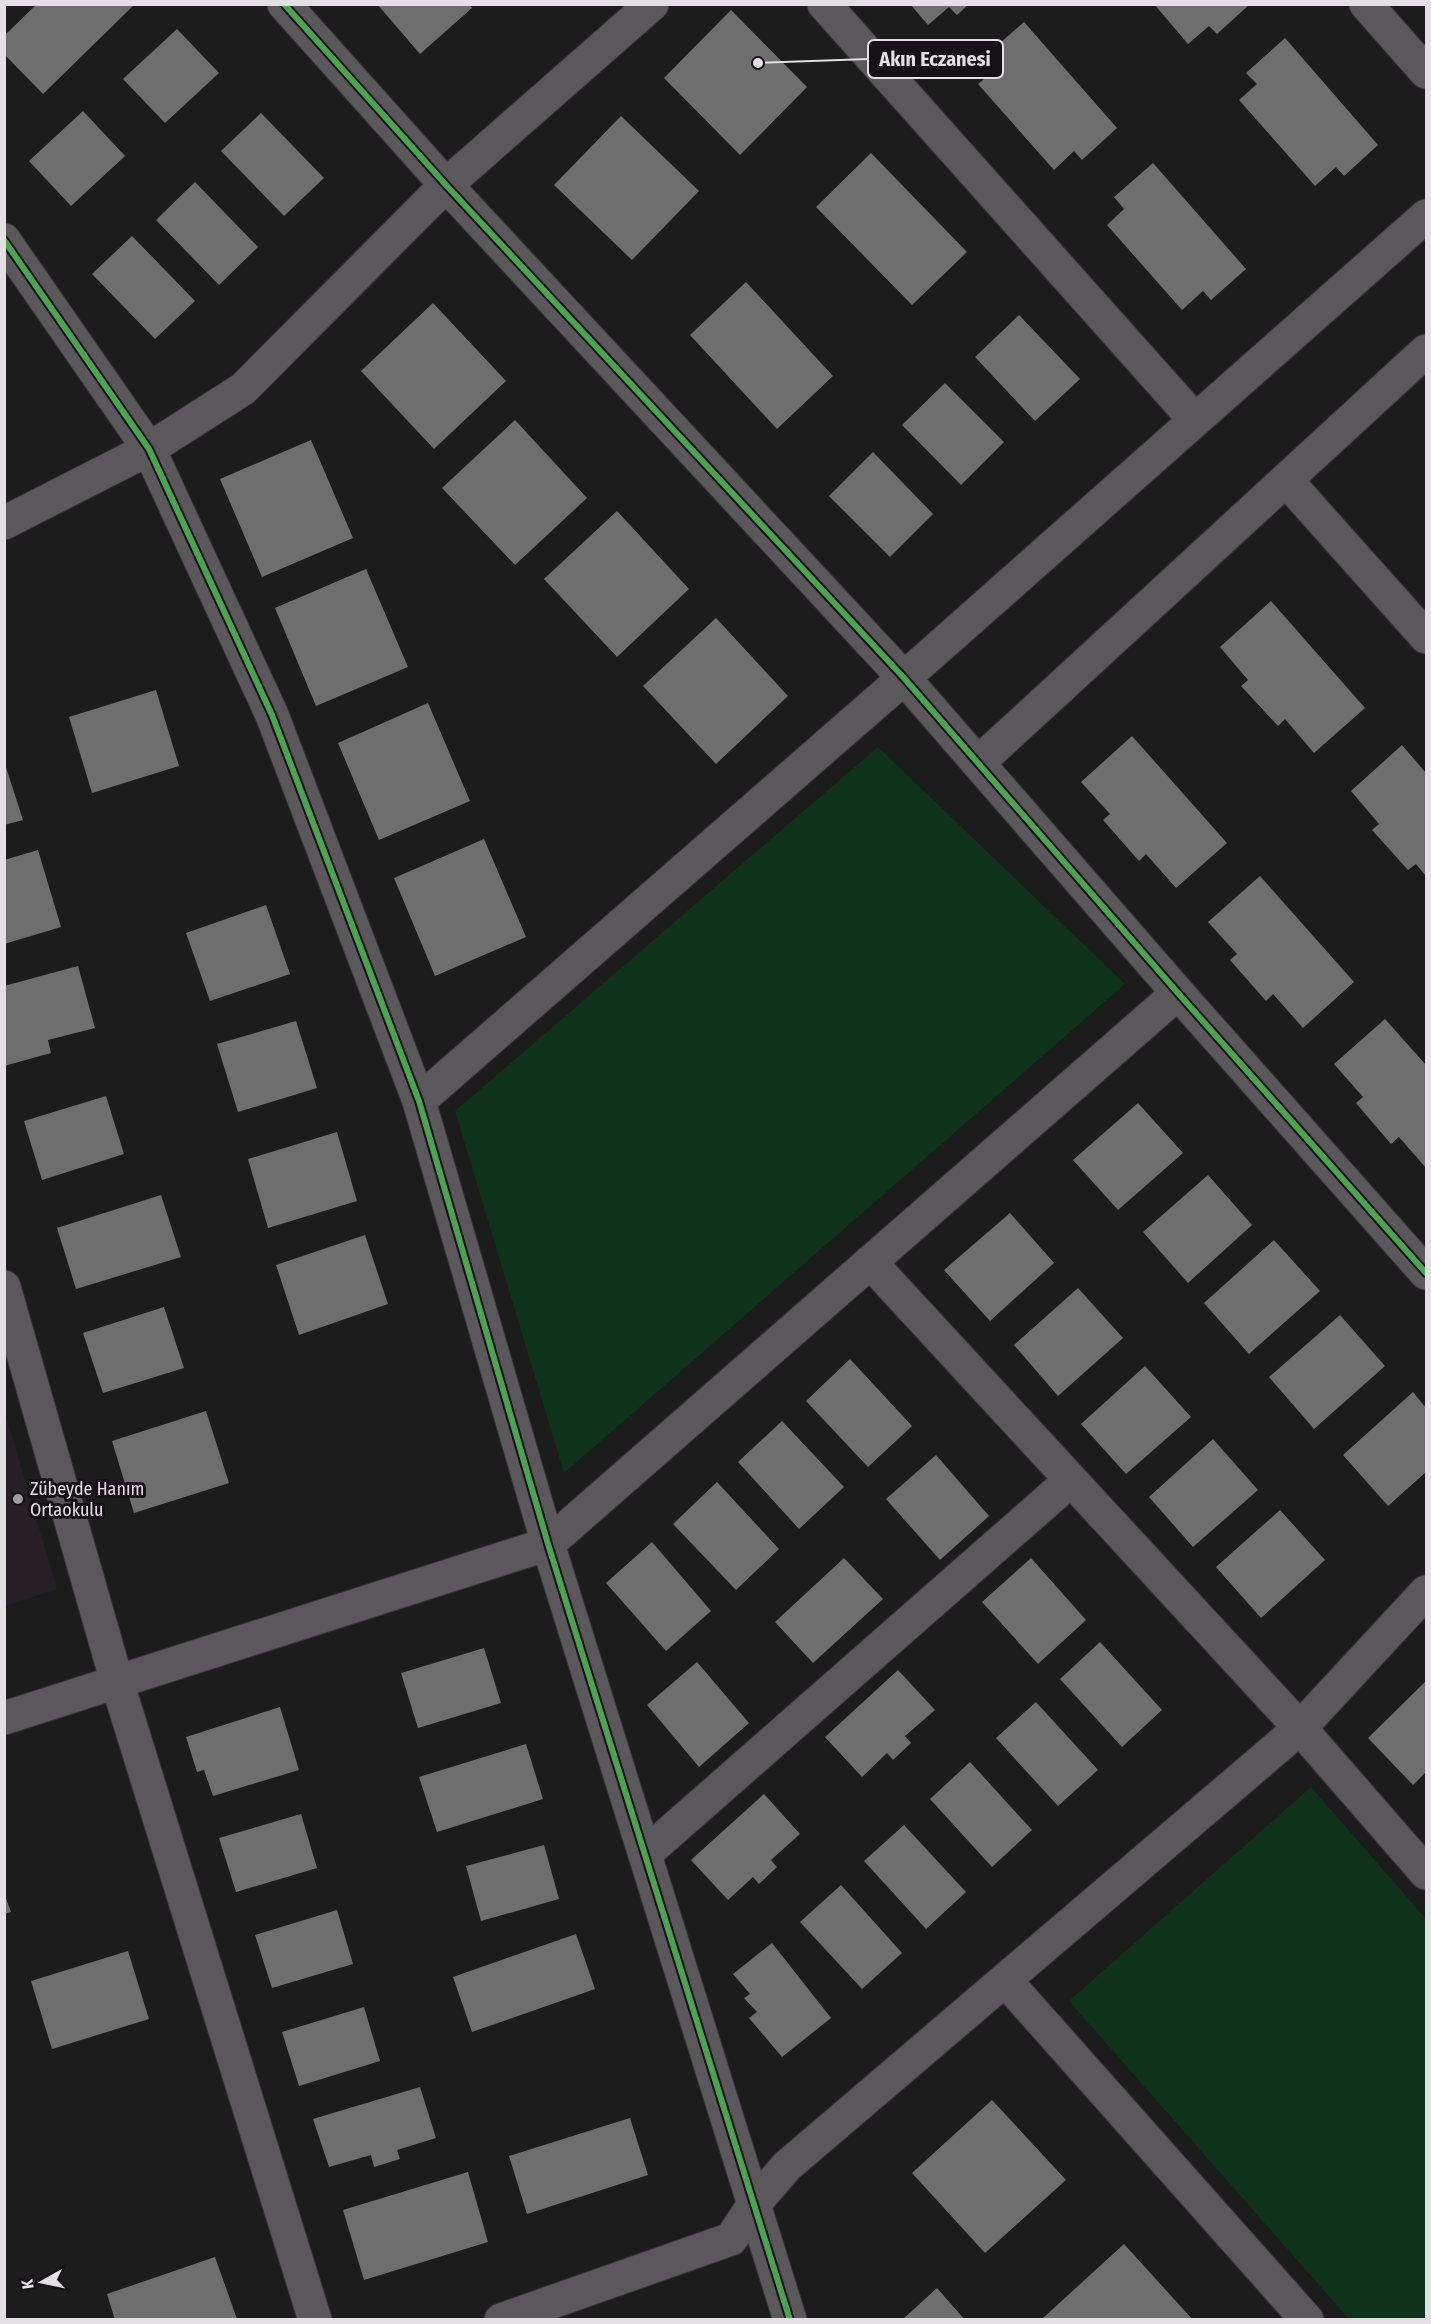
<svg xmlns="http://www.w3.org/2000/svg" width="1431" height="2324" font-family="'Fira Sans Condensed',sans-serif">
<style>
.built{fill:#261f26}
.green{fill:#0e331a}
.building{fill:#6f6e6f}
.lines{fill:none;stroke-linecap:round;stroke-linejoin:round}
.street-casing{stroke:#373537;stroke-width:35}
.secondary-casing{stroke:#373537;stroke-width:35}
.street{stroke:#5a585a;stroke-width:33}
.secondary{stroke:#5a585a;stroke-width:33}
.cycleway-casing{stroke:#151215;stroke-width:10}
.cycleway{stroke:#4ca352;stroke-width:6}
.poi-dot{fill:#9d9b9d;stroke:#151215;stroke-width:2}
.labels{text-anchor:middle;stroke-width:6;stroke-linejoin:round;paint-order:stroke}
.poi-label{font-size:18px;fill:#e2e0e2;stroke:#151215;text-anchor:start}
.leader{fill:none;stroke:#e2e0e2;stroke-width:2}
.callout-dot{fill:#e2e0e2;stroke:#151215;stroke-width:2}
.callout{fill:#151215;stroke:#e2e0e2;stroke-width:2}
.callout-label{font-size:20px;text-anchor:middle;font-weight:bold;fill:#e2e0e2}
</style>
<rect width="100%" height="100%" fill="#1d1c1d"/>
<path class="built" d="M4 1409 57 1589 5 1606H4Z"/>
<path class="green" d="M878 747 1125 984 564 1473 455 1111Z
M1311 1787 1426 1919V2319H1349L1069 2001Z"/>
<path class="building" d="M37 4H135L43 94 4 54V36Z
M377 4H469L472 8 420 54Z
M910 4H969L957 15 949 7 928 25Z
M1154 4H1250L1217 34 1209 26 1188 44Z
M731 10 807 87 740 155 664 78Z
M1024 22 1117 128 1082 160 1074 151 1054 170 978 84 996 69 985 56Z
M177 29 219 73 165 123 123 79Z
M1285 38 1378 145 1344 176 1336 167 1315 186 1239 100 1257 84 1246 73Z
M83 111 125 156 71 206 29 161Z
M261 113 324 178 284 216 221 151Z
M621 116 699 191 632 260 554 185Z
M871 153 967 252 912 305 816 207Z
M1153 163 1246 269 1211 300 1203 291 1182 310 1107 225 1124 209 1114 197Z
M195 182 258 247 219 285 156 220Z
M132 236 195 301 155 339 92 274Z
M746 282 833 376 777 429 690 335Z
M433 303 506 381 434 449 361 371Z
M1019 315 1080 379 1035 421 975 357Z
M945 383 1004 442 961 485 902 425Z
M515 420 587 498 515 565 442 488Z
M311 440 353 538 262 577 220 479Z
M873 452 933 514 890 557 829 496Z
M617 511 689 589 617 657 544 579Z
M366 569 408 667 316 706 275 608Z
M1271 601 1365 708 1314 753 1285 719 1278 726 1241 686 1248 680 1220 647Z
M716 618 788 696 716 764 643 686Z
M156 690 179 766 92 793 69 717Z
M428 703 470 801 379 840 338 743Z
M1132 736 1227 843 1176 888 1146 854 1139 861 1103 820 1110 814 1081 782Z
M1402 745 1426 773V876L1416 864 1408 870 1372 830 1379 824 1351 791Z
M4 761 23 820 4 825Z
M484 839 526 937 435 976 394 878Z
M38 850 61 927 4 944V860Z
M1260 876 1354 982 1303 1028 1273 994 1266 1001 1230 960 1237 954 1208 922Z
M266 905 290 974 210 1001 186 933Z
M78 966 95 1028 48 1040 51 1053 4 1066V986Z
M1385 1019 1426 1065V1168L1399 1137 1391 1144 1356 1103 1363 1097 1334 1064Z
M296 1021 317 1088 238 1112 217 1044Z
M106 1096 124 1154 42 1180 24 1121Z
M1138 1103 1183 1153 1118 1210 1073 1160Z
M337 1132 357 1201 268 1228 248 1159Z
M1208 1175 1252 1225 1188 1283 1143 1232Z
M161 1195 181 1257 76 1289 57 1228Z
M1010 1213 1054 1263 990 1321 944 1270Z
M365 1235 388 1304 299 1335 276 1265Z
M1274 1240 1320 1291 1249 1354 1204 1303Z
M1078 1288 1123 1338 1058 1396 1014 1345Z
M164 1307 184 1368 103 1393 83 1333Z
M1340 1315 1385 1366 1314 1429 1269 1377Z
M850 1359 912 1426 868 1467 806 1401Z
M1145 1366 1191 1417 1126 1474 1081 1424Z
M1413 1392 1426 1408V1472L1388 1506 1343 1455Z
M206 1411 229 1483 134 1513 112 1441Z
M782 1421 844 1487 799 1529 738 1462Z
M1213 1439 1258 1490 1193 1547 1149 1497Z
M936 1455 989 1516 940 1560 886 1499Z
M717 1482 779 1549 736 1590 673 1524Z
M1280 1510 1325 1560 1261 1618 1216 1567Z
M652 1542 711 1611 666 1651 606 1583Z
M844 1558 883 1599 813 1663 775 1622Z
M1031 1558 1086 1620 1038 1664 982 1602Z
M1100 1642 1162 1710 1122 1747 1060 1679Z
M484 1648 501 1703 418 1728 401 1673Z
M697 1662 749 1723 699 1767 647 1705Z
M898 1670 935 1710 905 1736 911 1743 893 1760 887 1753 862 1777 825 1737Z
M1426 1681V1772L1413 1785 1368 1738Z
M1036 1702 1098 1770 1058 1806 996 1738Z
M280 1707 299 1770 213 1796 204 1770 197 1772 186 1737Z
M526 1744 543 1799 437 1832 419 1777Z
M970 1762 1032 1830 992 1867 930 1799Z
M764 1794 800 1834 771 1860 777 1867 759 1884 753 1877 728 1900 691 1860Z
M301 1814 317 1868 236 1892 219 1838Z
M904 1825 966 1892 926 1929 864 1861Z
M544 1845 559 1899 481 1921 466 1866Z
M841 1885 902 1953 862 1989 800 1922Z
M4 1893 11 1912 4 1914Z
M337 1910 353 1964 272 1988 255 1935Z
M576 1934 595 1989 472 2032 453 1977Z
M772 1943 831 2018 782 2057 749 2018 757 2012 744 1998 750 1994 733 1974Z
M128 1951 149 2019 52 2049 31 1981Z
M364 2007 380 2061 299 2086 282 2032Z
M420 2087 436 2138 397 2150 400 2159 374 2167 371 2155 329 2167 313 2119Z
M992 2100 1066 2180 985 2253 912 2173Z
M630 2118 648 2175 527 2214 509 2156Z
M468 2172 488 2242 364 2280 343 2210Z
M1124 2244 1193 2320H1045L1043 2318Z
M215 2257 237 2319 115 2320 107 2294Z
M937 2288 965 2320H902Z"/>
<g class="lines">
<g class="street-casing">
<path id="street" d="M284 4 446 185 904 678 1178 993 1426 1273
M824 4 1195 420
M1366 4 1426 72
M4 240 149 449 272 715 419 1101 548 1544 790 2320
M1286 480 1426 637
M4 523 149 449 243 389 446 185 652 4
M419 1101 904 678
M870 1262 1300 1728 1426 1873
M4 1287 117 1682 315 2320
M4 1718 548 1544 1178 993
M645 1854 1071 1480
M1005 1980 1307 2320
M501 2320 731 2239 755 2203 787 2166 1300 1728 1426 1592"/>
</g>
<g class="secondary-casing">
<path id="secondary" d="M904 678 1426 216
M978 763 1426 351"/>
</g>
<use href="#street" class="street"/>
<use href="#secondary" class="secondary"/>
<g class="cycleway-casing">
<path id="cycleway" d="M284 4 446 185 904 678 1178 993 1426 1273
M4 240 149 449 272 715 419 1101 548 1544 790 2320"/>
</g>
<use href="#cycleway" class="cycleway"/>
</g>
<circle class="poi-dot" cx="18" cy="1499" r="6"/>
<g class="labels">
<g class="poi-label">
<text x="30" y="1495">Zübeyde Hanım<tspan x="30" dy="21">Ortaokulu</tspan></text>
</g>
</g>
<path class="leader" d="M758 63L868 59"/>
<circle class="callout-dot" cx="758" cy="63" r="6"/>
<rect class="callout" x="868" y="40" width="135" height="38" rx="6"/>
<g class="callout-label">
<text x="935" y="66">Akın Eczanesi</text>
</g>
<rect width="1431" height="2324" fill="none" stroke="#e2e0e2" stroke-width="12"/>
<g transform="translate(42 2282) rotate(261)" stroke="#151215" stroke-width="4.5" paint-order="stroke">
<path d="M0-4.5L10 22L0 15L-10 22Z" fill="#e2e0e2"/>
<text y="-9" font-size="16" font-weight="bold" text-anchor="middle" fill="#e2e0e2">K</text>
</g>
</svg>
